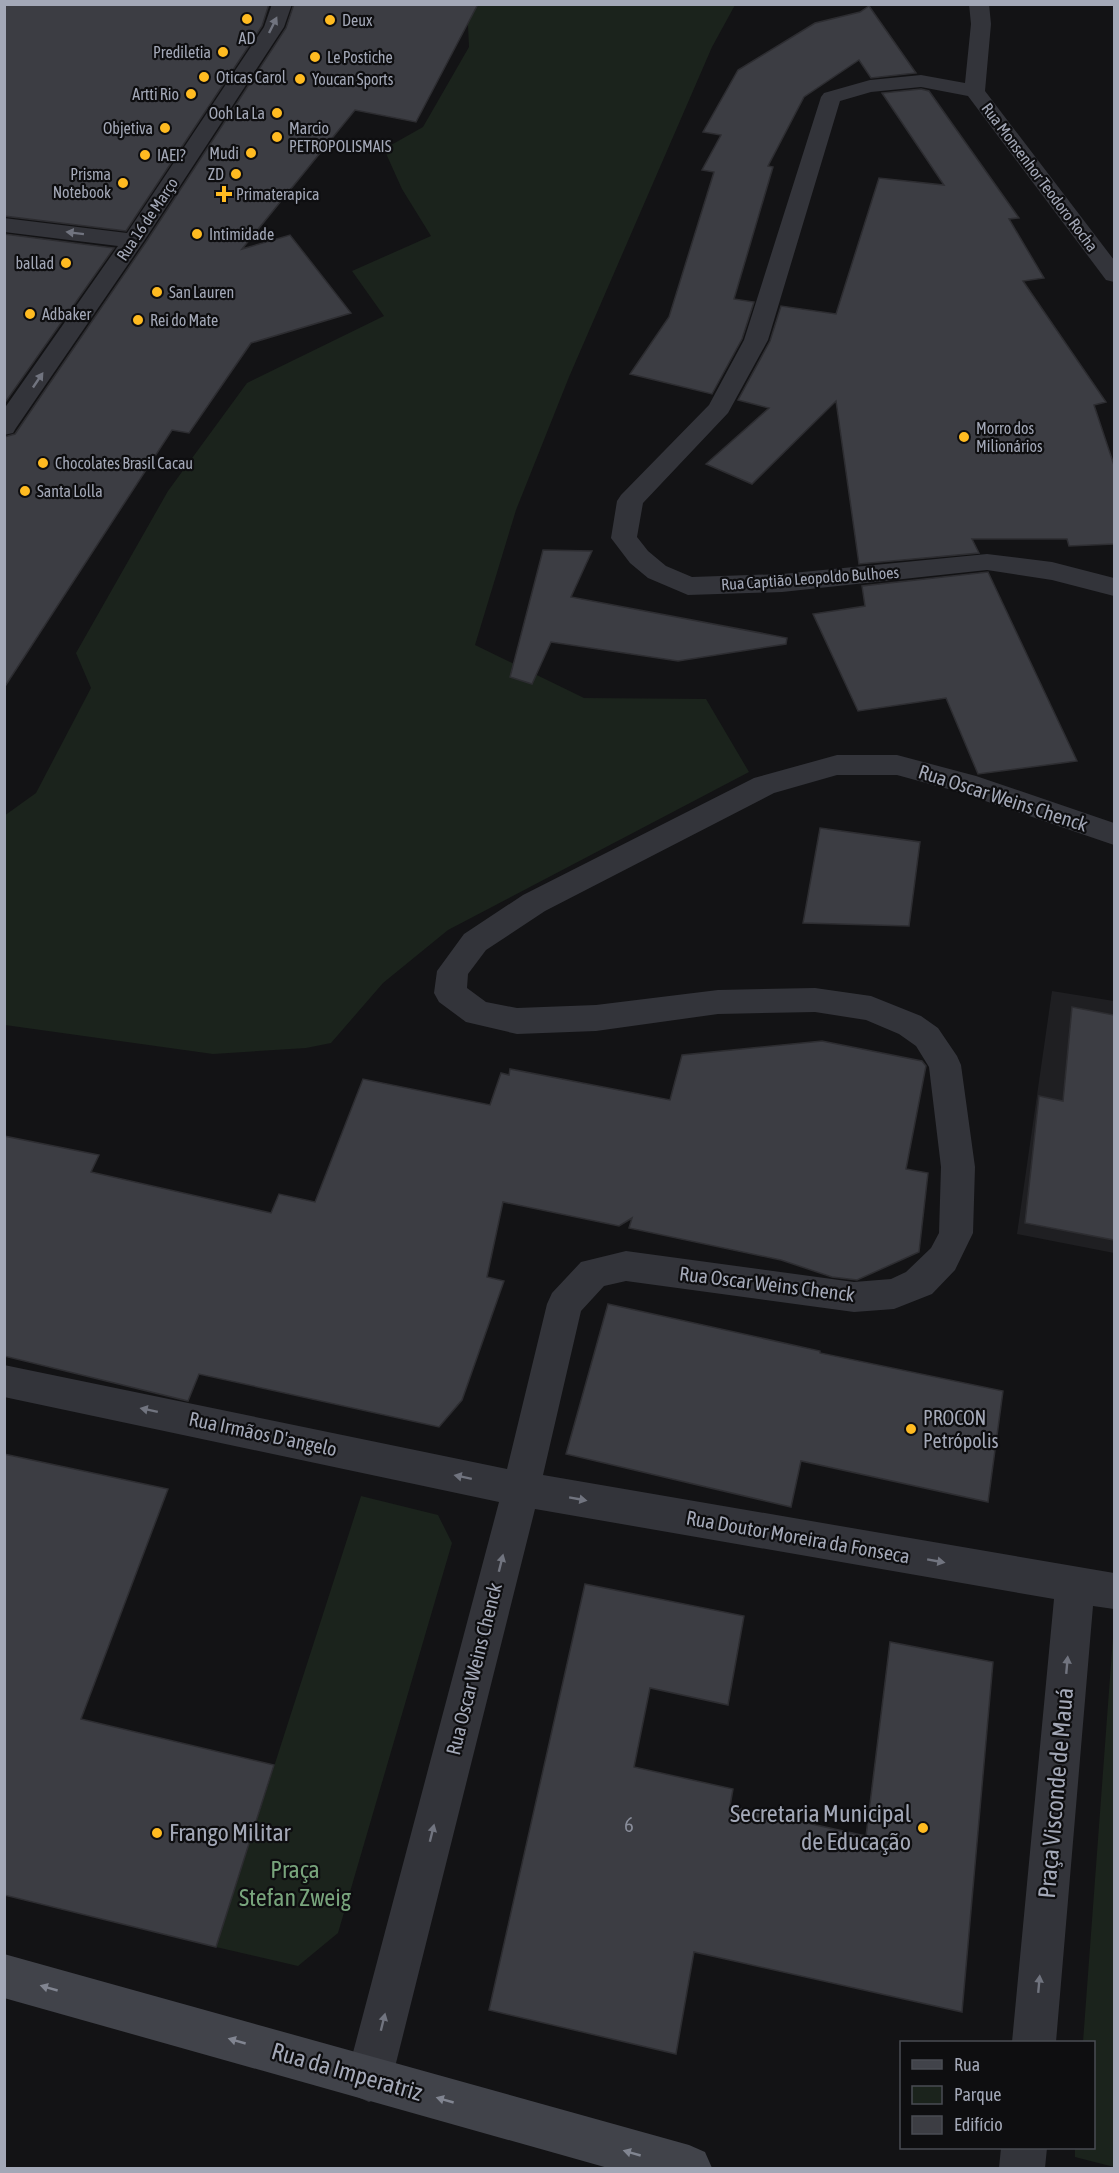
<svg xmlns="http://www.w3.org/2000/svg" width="1119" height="2173" font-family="'Asap Condensed',sans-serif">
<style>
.built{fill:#1f1f22}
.green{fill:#1b231c}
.building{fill:#3c3d43;stroke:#2d2d31;stroke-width:1.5}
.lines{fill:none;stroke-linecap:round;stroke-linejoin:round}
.street{fill:#33343a;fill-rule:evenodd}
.secondary{fill:#41434a;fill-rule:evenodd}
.oneway{fill:#71747f}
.oneway2{fill:#818591}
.poi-dot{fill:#ffbb21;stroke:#0e0e10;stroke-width:2}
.labels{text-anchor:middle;stroke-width:4.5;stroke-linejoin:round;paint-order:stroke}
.far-poi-label{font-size:16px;fill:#a3a8b7;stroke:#0e0e10;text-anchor:start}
.far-street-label{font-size:16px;fill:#a3a8b7;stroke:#0e0e10}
.street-label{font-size:20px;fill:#a3a8b7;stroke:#0e0e10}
.poi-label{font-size:20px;fill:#a3a8b7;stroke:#0e0e10;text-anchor:start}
.near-number-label{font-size:20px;fill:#898d9a}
.near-street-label{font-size:24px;fill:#a3a8b7;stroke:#0e0e10}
.near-poi-label{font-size:24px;fill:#a3a8b7;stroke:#0e0e10;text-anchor:end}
.near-park-label{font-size:24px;fill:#78a47c;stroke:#0e0e10}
</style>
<rect width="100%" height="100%" fill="#131315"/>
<path class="built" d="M1052 991 1114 1001V1253L1017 1234Z"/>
<path class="green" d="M467 5H735L712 47 569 377 516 510 475 645 584 698 706 699 749 772 448 930 383 983 331 1043 306 1048 213 1054 5 1025 4 816 36 793 91 688 76 653 168 491 247 383 384 316 352 271 431 236 402 189 384 149 423 127 469 47Z
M361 1496 438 1515 452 1543 338 1933 298 1966 216 1947Z
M1113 1637H1114V2167L1075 2157V2148H1094V2042H1083Z"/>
<path class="building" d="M4 4H269L262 26 126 231 4 216Z
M294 4H478L416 122 355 110 242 249 290 235 351 313 251 343 189 433 172 430 4 688V437L15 434 146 242 286 28Z
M869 6 916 73 871 78 859 60 804 97 768 166 773 167 734 299 754 302 742 339 712 394 630 374 669 317 714 172 702 170 721 135 703 132 738 70 815 23 860 12Z
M921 89 929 91 1019 218 1009 219 1044 278 1023 281 1106 402 1094 405 1114 465V544L1069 546 1067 539H972L979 553 859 564 836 401 752 484 706 464 769 408 738 400 770 341 781 306 836 314 879 178 944 185 882 93Z
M4 234 114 248 4 404Z
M543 550 592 551 571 597 787 638 786 644 678 661 551 642 532 684 510 677Z
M988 572 1053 710 1077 761 978 774 946 698 858 711 813 614 865 606 862 586Z
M820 828 920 842 909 926 803 923Z
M1072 1007 1114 1015V1240L1025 1223 1039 1096 1063 1101Z
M822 1041 922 1061 926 1066 906 1169 928 1173 919 1252 857 1280 832 1277 781 1260 629 1228 632 1218 619 1226 503 1202 487 1277 504 1281 462 1400 439 1427 199 1374 188 1401 4 1356V1136L99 1155 91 1172 271 1213 279 1194 315 1202 363 1079 490 1105 501 1073 509 1075 510 1069 670 1100 682 1055Z
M608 1304 820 1351V1353L1003 1391 988 1502 801 1461 791 1507 566 1454Z
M4 1454 168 1489 81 1719 274 1765 216 1947 4 1895Z
M585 1584 744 1616 728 1705 650 1688 634 1767 733 1789 730 1806 866 1836 890 1642 993 1662 962 2012 694 1952 676 2054 489 2010Z"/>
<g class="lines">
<path class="street" d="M272 4H292L284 27 144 241 16 428 13 433 4 435V409L118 246 4 232V218L127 233 264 27Z
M969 4H989L991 24 985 91 1114 260V282L1106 280 968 96 921 87 871 92 840 101 768 340 728 413 643 503 637 537 648 551 666 566 692 577 782 574 987 554 1052 562 1114 578V596L1052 580 987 570 782 592 688 595 648 578 630 563 611 538 617 501 621 495 709 405 744 340 821 97 824 93 870 80 921 75 965 83 971 24Z
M837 755H897L976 776 1114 823V845L959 792 897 775H837L774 793 545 911 486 950 468 974 467 988 486 1002 517 1008 596 1005 718 990 815 988 871 996 921 1016 938 1028 957 1056 961 1065 975 1167 973 1233 955 1270 932 1294 894 1309 854 1312 626 1281 604 1286 581 1311 543 1475 1114 1573V1609L1093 1606 1056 2042H1012L1054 1599 535 1509 392 2079 385 2095 369 2102 353 2095 346 2079 499 1502 4 1397V1365L507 1469 547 1304 552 1293 581 1262 626 1251 854 1282 891 1279 906 1272 931 1248 939 1233 941 1167 929 1067 916 1046 899 1034 866 1020 815 1012 718 1014 596 1031 517 1034 466 1022 439 1002 434 993 437 971 464 934 523 895 754 778Z
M1001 2148H1047L1045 2168H999Z"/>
<path class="secondary" d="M4 1954 689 2145 705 2152 712 2168H608L4 1998Z"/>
</g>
<defs><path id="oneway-solid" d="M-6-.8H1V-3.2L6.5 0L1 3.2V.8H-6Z" transform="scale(1.5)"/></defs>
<g class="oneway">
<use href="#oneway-solid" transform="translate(273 25) rotate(-64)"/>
<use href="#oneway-solid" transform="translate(75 233) rotate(-173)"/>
<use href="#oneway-solid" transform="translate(38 380) rotate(-56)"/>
<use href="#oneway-solid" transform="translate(149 1410) rotate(-168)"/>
<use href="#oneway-solid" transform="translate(463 1477) rotate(-168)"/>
<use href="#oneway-solid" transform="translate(578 1499) rotate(10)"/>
<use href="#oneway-solid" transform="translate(936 1561) rotate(10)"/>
<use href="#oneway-solid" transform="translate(501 1563) rotate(-76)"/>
<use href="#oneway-solid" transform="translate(1067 1665) rotate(-85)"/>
<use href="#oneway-solid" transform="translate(432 1833) rotate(-76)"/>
<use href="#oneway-solid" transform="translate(1039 1984) rotate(-85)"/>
<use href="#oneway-solid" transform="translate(383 2022) rotate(-76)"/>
</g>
<g class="oneway2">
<use href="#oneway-solid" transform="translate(49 1988) rotate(-164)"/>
<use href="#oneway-solid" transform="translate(237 2041) rotate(-164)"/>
<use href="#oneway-solid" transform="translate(445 2100) rotate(-164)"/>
<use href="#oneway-solid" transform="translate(632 2153) rotate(-164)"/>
</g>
<g class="poi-dot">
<circle cx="247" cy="19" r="6"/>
<circle cx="330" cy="20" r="6"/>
<circle cx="223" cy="52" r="6"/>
<circle cx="315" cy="57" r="6"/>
<circle cx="204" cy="77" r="6"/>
<circle cx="300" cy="79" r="6"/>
<circle cx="191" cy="94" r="6"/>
<circle cx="277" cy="113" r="6"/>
<circle cx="165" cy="128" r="6"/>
<circle cx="277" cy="137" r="6"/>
<circle cx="251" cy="153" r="6"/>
<circle cx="145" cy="155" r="6"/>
<circle cx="236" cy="174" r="6"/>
<circle cx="123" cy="183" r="6"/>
<path d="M221 185h6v6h6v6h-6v6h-6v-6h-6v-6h6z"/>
<circle cx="197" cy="234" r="6"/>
<circle cx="66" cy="263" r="6"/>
<circle cx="157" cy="292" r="6"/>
<circle cx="30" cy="314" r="6"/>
<circle cx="138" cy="320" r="6"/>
<circle cx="964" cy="437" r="6"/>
<circle cx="43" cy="463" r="6"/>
<circle cx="25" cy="491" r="6"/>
<circle cx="911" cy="1429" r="6"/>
<circle cx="923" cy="1828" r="6"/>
<circle cx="157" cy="1833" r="6"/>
</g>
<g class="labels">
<g class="far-poi-label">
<text x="342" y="26">Deux</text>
<text x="247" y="44" text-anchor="middle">AD</text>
<text x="211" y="58" text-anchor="end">Prediletia</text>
<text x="327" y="63">Le Postiche</text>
<text x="216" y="83">Oticas Carol</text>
<text x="312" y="85">Youcan Sports</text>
<text x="179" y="100" text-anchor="end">Artti Rio</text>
<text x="265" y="119" text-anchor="end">Ooh La La</text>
<text x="153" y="134" text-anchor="end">Objetiva</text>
<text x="289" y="134">Marcio<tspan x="289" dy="18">PETROPOLISMAIS</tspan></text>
<text x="239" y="159" text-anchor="end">Mudi</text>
<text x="157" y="161">IAEI?</text>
<text x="111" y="180" text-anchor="end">Prisma<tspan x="111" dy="18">Notebook</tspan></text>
<text x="224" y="180" text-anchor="end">ZD</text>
<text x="236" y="200">Primaterapica</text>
<text x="209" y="240">Intimidade</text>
<text x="54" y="269" text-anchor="end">ballad</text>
<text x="169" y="298">San Lauren</text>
<text x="42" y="320">Adbaker</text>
<text x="150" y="326">Rei do Mate</text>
<text x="976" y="434">Morro dos<tspan x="976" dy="18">Milionários</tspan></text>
<text x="55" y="469">Chocolates Brasil Cacau</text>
<text x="37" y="497">Santa Lolla</text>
</g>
<g class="far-street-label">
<text transform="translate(1040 177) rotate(53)" y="6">Rua Monsenhor Teodoro Rocha</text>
<text transform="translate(147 219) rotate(-56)" y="6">Rua 16 de Março</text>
<text transform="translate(810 578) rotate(-4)" y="6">Rua Captião Leopoldo Bulhoes</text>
</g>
<g class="street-label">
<text transform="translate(1003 798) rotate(18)" y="7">Rua Oscar Weins Chenck</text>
<text transform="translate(767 1284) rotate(7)" y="7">Rua Oscar Weins Chenck</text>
<text transform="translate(263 1434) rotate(12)" y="7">Rua Irmãos D'angelo</text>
<text transform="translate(798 1537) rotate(10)" y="7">Rua Doutor Moreira da Fonseca</text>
<text transform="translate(474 1669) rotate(-76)" y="7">Rua Oscar Weins Chenck</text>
</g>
<g class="poi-label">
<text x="923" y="1425">PROCON<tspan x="923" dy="23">Petrópolis</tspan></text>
</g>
<g class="near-number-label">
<text x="629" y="1832">6</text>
</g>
<g class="near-street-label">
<text transform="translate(1056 1793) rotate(-85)" y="8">Praça Visconde de Mauá</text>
<text transform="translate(347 2072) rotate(16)" y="8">Rua da Imperatriz</text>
</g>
<g class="near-poi-label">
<text x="911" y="1822">Secretaria Municipal<tspan x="911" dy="28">de Educação</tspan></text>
<text x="169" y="1841" text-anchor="start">Frango Militar</text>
</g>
<g class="near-park-label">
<text x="295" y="1878">Praça<tspan x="295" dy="28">Stefan Zweig</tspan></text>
</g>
</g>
<rect width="1119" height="2173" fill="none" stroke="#a3a8b7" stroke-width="12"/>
<rect x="900" y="2041" width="195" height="108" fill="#0e0e10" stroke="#4a4c53" stroke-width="1.5"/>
<rect x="912" y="2060" width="30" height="9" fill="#41434a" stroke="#4a4c53" stroke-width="1.5"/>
<text x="954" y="2071" font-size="18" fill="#a3a8b7">Rua</text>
<rect x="912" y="2086" width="30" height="18" fill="#1b231c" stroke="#4a4c53" stroke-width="1.5"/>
<text x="954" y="2101" font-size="18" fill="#a3a8b7">Parque</text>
<rect x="912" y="2116" width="30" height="18" fill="#3c3d43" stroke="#4a4c53" stroke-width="1.5"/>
<text x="954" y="2131" font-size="18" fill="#a3a8b7">Edifício</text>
</svg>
